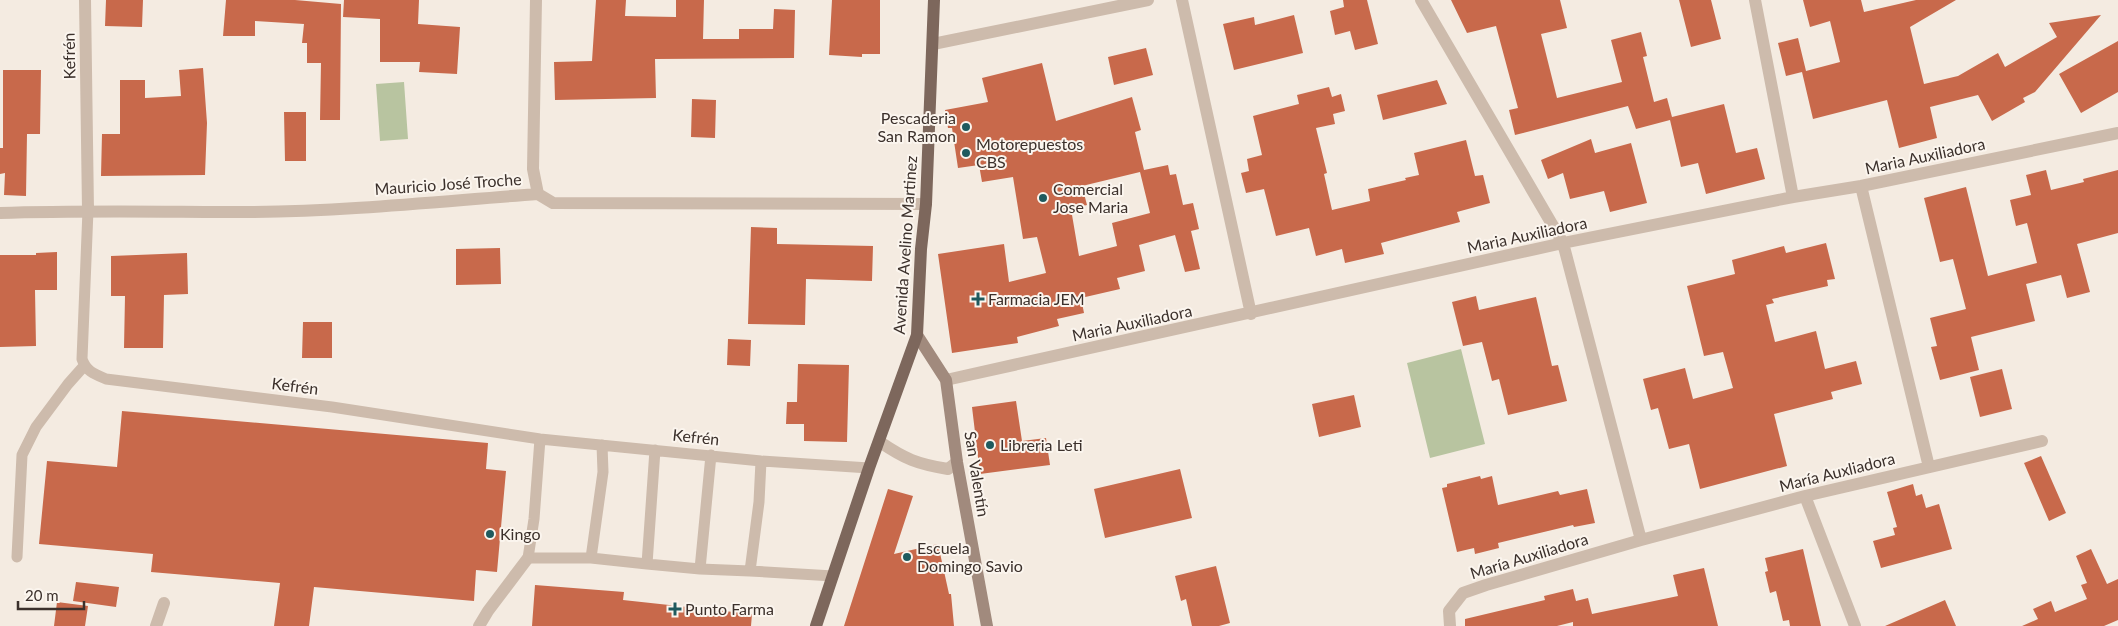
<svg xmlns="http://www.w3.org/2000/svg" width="2118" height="626" font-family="Lato,sans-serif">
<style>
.green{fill:#b8c4a0}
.building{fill:#c8694b;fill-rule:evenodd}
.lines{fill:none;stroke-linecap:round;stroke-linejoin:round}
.service{stroke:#cdbbac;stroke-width:11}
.minor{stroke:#cdbbac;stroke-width:12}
.secondary{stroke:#a18a7d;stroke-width:12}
.primary{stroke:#7d675c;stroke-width:12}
.poi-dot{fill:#1f5a5e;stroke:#fbf5ee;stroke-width:2}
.labels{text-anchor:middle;stroke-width:4;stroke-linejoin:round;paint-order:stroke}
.street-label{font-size:16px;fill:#3b302b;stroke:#fbf5ee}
.poi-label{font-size:16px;fill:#3b302b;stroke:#fbf5ee;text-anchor:start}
</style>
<rect width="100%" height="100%" fill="#f4ebe1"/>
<path class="green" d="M404 82 408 139 380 141 376 84Z
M1461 349 1485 444 1430 458 1407 363Z"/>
<path class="building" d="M106 0H143L142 27 105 26Z
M226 0H295L341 4 340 120H320L321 63H307V43H302L304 24 255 21V36H223Z
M344 0H419L418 24 460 27 457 74 419 72 420 62H380V19L343 17Z
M596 0H626L625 16 676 17V0H704L703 39H739V29H773L774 9 795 10 794 58 655 59 656 98 555 100 554 62 592 61Z
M832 0H880V54H862V57L829 55Z
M1343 0H1367L1378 44 1355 50 1350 31 1335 35 1330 11 1344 7Z
M1451 0H1560L1567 28 1541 34 1557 98 1622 82 1611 40 1641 32 1647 56 1643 57 1654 102 1667 98 1672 117 1724 104 1736 153 1757 148 1765 179 1706 194 1698 163 1681 167 1670 120 1636 129 1628 106 1515 135 1509 110 1518 108 1496 26 1467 33Z
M1679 0H1711L1721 39 1691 47Z
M1803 0H1861L1864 12 1916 0H1956L1910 27 1924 84 1958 76 1998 53 2005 67 2057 37 2049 23 2101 15 2035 92 2023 98 2025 102 1992 121 1978 95 1930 107 1937 138 1899 148 1887 100 1813 119 1802 72 1786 76 1778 43 1798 38 1806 71 1840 62 1830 21 1810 27Z
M1294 15 1303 53 1234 70 1223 24 1254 17 1255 25Z
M2118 41V92L2081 113 2059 74Z
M1146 48 1153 75 1114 85 1108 57Z
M1042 63 1056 121 1132 97 1141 130 1135 132 1144 170 1168 165 1170 175 1176 174 1183 205 1193 203 1199 229 1191 231 1200 269 1185 272 1175 235 1139 245 1145 271 1117 278 1120 289 1081 298 1084 313 1057 319 1059 326 1017 337 1018 343 952 353 938 254 1004 244 1009 282 1046 273 1037 237 1023 239 1013 177 982 182 979 165 958 168 952 128H948L945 110 988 102 982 78ZM1140 172 1150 213 1112 223 1117 246 1079 256 1071 209 1087 205 1082 186Z
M203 68 207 123 205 175 101 176 102 134H120V80H145V98L181 96 179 70Z
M3 70H41L40 134H27L26 196 4 195 5 173 0 174V148H3Z
M1437 80 1447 104 1383 120 1377 95Z
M1329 87 1332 97 1341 94 1345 111 1333 114 1335 124 1316 128 1327 173 1324 174 1332 210 1370 201 1368 189 1406 180 1405 178 1419 175 1414 153 1466 140 1475 176 1483 175 1490 203 1457 212 1460 222 1381 243 1384 254 1345 263 1342 249 1316 256 1309 228 1276 236 1264 189 1246 193 1241 173 1249 171 1247 159 1262 155 1253 116 1299 104 1297 95Z
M692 99 716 100 715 138 691 137Z
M284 112H306V161H285Z
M1591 139 1595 153 1631 143 1647 203 1610 212 1604 191 1570 199 1563 173 1548 179 1541 160Z
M2046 170 2051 190 2084 182 2083 179 2118 170V233L2077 244 2090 292 2067 298 2061 275 2026 284 2035 321 1971 337 1979 370 1940 380 1931 347 1937 346 1930 318 1966 309 1953 259 1940 262 1924 198 1966 187 1988 276 2037 263 2027 223 2016 226 2010 200 2031 195 2026 175Z
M751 227 777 228V244L873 246 872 281 806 279 805 325 748 324Z
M1826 243 1835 279 1827 280 1828 286 1772 299 1774 303 1766 305 1775 342 1816 331 1825 369 1856 361 1862 384 1831 392 1833 399 1774 414 1787 466 1700 489 1689 444 1669 449 1658 408 1651 410 1643 379 1685 368 1693 399 1733 388 1723 352 1704 356 1687 286 1735 274 1732 260 1784 246 1786 253Z
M500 248 501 284 456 285V249Z
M57 252V290H35L36 346 0 347V255H36V253Z
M187 253 188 294 164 295 163 348H124L125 296H111V256Z
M1476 296 1479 310 1536 297 1552 366 1558 365 1567 401 1508 415 1499 379 1492 381 1482 342 1463 346 1452 302Z
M303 322H332V358H302Z
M728 339 751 340 750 366 727 365Z
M798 364 849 365 847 442 804 441V424H786L787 402H797Z
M2002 369 2012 409 1980 417 1970 377Z
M1354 395 1361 427 1319 437 1312 404Z
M1016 401 1022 441 1046 438 1050 465 980 474 972 407Z
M122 411 488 443 486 469 506 471 497 572 476 570 474 601 314 587 309 626H274L280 583 151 572 153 554 39 544 47 461 117 467Z
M2041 456 2066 513 2049 521 2024 463Z
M1180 469 1192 518 1105 538 1094 489Z
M1480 476 1481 479 1492 476 1498 505 1558 491 1560 495 1587 489 1595 523 1574 527 1573 525 1498 543 1499 548 1475 554 1474 548 1457 552 1442 488 1447 487V484Z
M1913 484 1916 496 1922 494 1926 508 1939 504 1952 549 1881 568 1873 541 1895 535 1893 528 1897 527 1887 492Z
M888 489 913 496 894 554 938 544 949 594H951L954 626H844Z
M1803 549 1806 562 1821 626H1790L1789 620 1783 621 1776 591 1770 593 1765 572 1768 571 1765 558Z
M2091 549 2107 584 2118 579V620L2104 626H2022L2038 619 2033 609 2051 601 2055 612 2087 599 2081 585 2087 583 2076 556Z
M1216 566 1230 623 1219 626H1192L1186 599 1181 601 1175 576Z
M1704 568 1718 626H1573V622L1557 626H1465V619L1545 600 1544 596 1573 589 1576 601 1588 598 1592 614 1678 596 1673 575Z
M76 582 119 587 116 607 73 601Z
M535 585 624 592 623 600 752 614 751 626H532Z
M1945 600 1956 626H1885Z
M57 602 88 606 85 626H54Z"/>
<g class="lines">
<path class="service" d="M88 210 82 359C86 371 94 374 106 379L332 407 540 439 761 461 869 468
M540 439 534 519 528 558H591L603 472 602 445
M17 557 22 455 36 427 68 384 84 366
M591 558 647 564 655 450
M647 564 700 569 711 455
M700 569 750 571 759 502 761 461
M750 571 833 576"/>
<path class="minor" d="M85 0 88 210
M536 0 533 169 538 194
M1182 0 1251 314
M1421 0 1563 243 1641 540
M1755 0 1793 197
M933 44 1148 0
M1861 186 1929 467
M0 213C85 210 169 212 254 212 349 211 443 201 538 194L553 203 926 204
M946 380 1563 243 1793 197 1861 186 2118 133
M880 442C905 459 917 464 948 469L957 462
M1805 496 1855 626
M156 626 164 603
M479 626 488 611 528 558
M1450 626 1449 611 1463 593 1486 585 1641 540 1805 496 2042 441"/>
<path class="secondary" d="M917 335 946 380 957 462 987 626"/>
<path class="primary" d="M816 626 869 468 917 335 921 249 926 204 934 0"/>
</g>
<g class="poi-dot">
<circle cx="966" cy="127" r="5"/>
<circle cx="966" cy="153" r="5"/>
<circle cx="1043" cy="198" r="5"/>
<path d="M975.5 291.5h5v5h5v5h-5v5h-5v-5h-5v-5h5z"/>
<circle cx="990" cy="445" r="5"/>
<circle cx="490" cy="534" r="5"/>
<circle cx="907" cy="557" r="5"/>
<path d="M672.5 601.5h5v5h5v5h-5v5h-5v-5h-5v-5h5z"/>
</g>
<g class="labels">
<g class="street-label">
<text transform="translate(69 56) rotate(-91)" y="6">Kefrén</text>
<text transform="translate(1925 156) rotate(-12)" y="6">Maria Auxiliadora</text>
<text transform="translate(448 184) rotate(-4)" y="6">Mauricio José Troche</text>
<text transform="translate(1527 235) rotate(-12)" y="6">Maria Auxiliadora</text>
<text transform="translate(905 245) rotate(-86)" y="6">Avenida Avelino Martinez</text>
<text transform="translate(1132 323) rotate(-12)" y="6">Maria Auxiliadora</text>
<text transform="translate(295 386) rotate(7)" y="6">Kefrén</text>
<text transform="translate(696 437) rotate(6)" y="6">Kefrén</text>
<text transform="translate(1837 472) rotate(-14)" y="6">María Auxliadora</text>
<text transform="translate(977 474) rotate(81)" y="6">San Valentín</text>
<text transform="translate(1529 556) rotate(-17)" y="6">María Auxiliadora</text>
</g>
<g class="poi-label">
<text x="956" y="124" text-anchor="end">Pescaderia<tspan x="956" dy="18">San Ramon</tspan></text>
<text x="976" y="150">Motorepuestos<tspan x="976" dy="18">CBS</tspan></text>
<text x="1053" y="195">Comercial<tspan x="1053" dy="18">Jose Maria</tspan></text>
<text x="988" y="305">Farmacia JEM</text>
<text x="1000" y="451">Libreria Leti</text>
<text x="500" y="540">Kingo</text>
<text x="917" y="554">Escuela<tspan x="917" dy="18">Domingo Savio</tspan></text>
<text x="685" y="615">Punto Farma</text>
</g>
</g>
<path d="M18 601v8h66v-8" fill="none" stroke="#3b302b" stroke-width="2.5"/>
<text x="25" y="601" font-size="15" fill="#3b302b" stroke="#fbf5ee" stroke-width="4" paint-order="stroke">20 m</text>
</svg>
